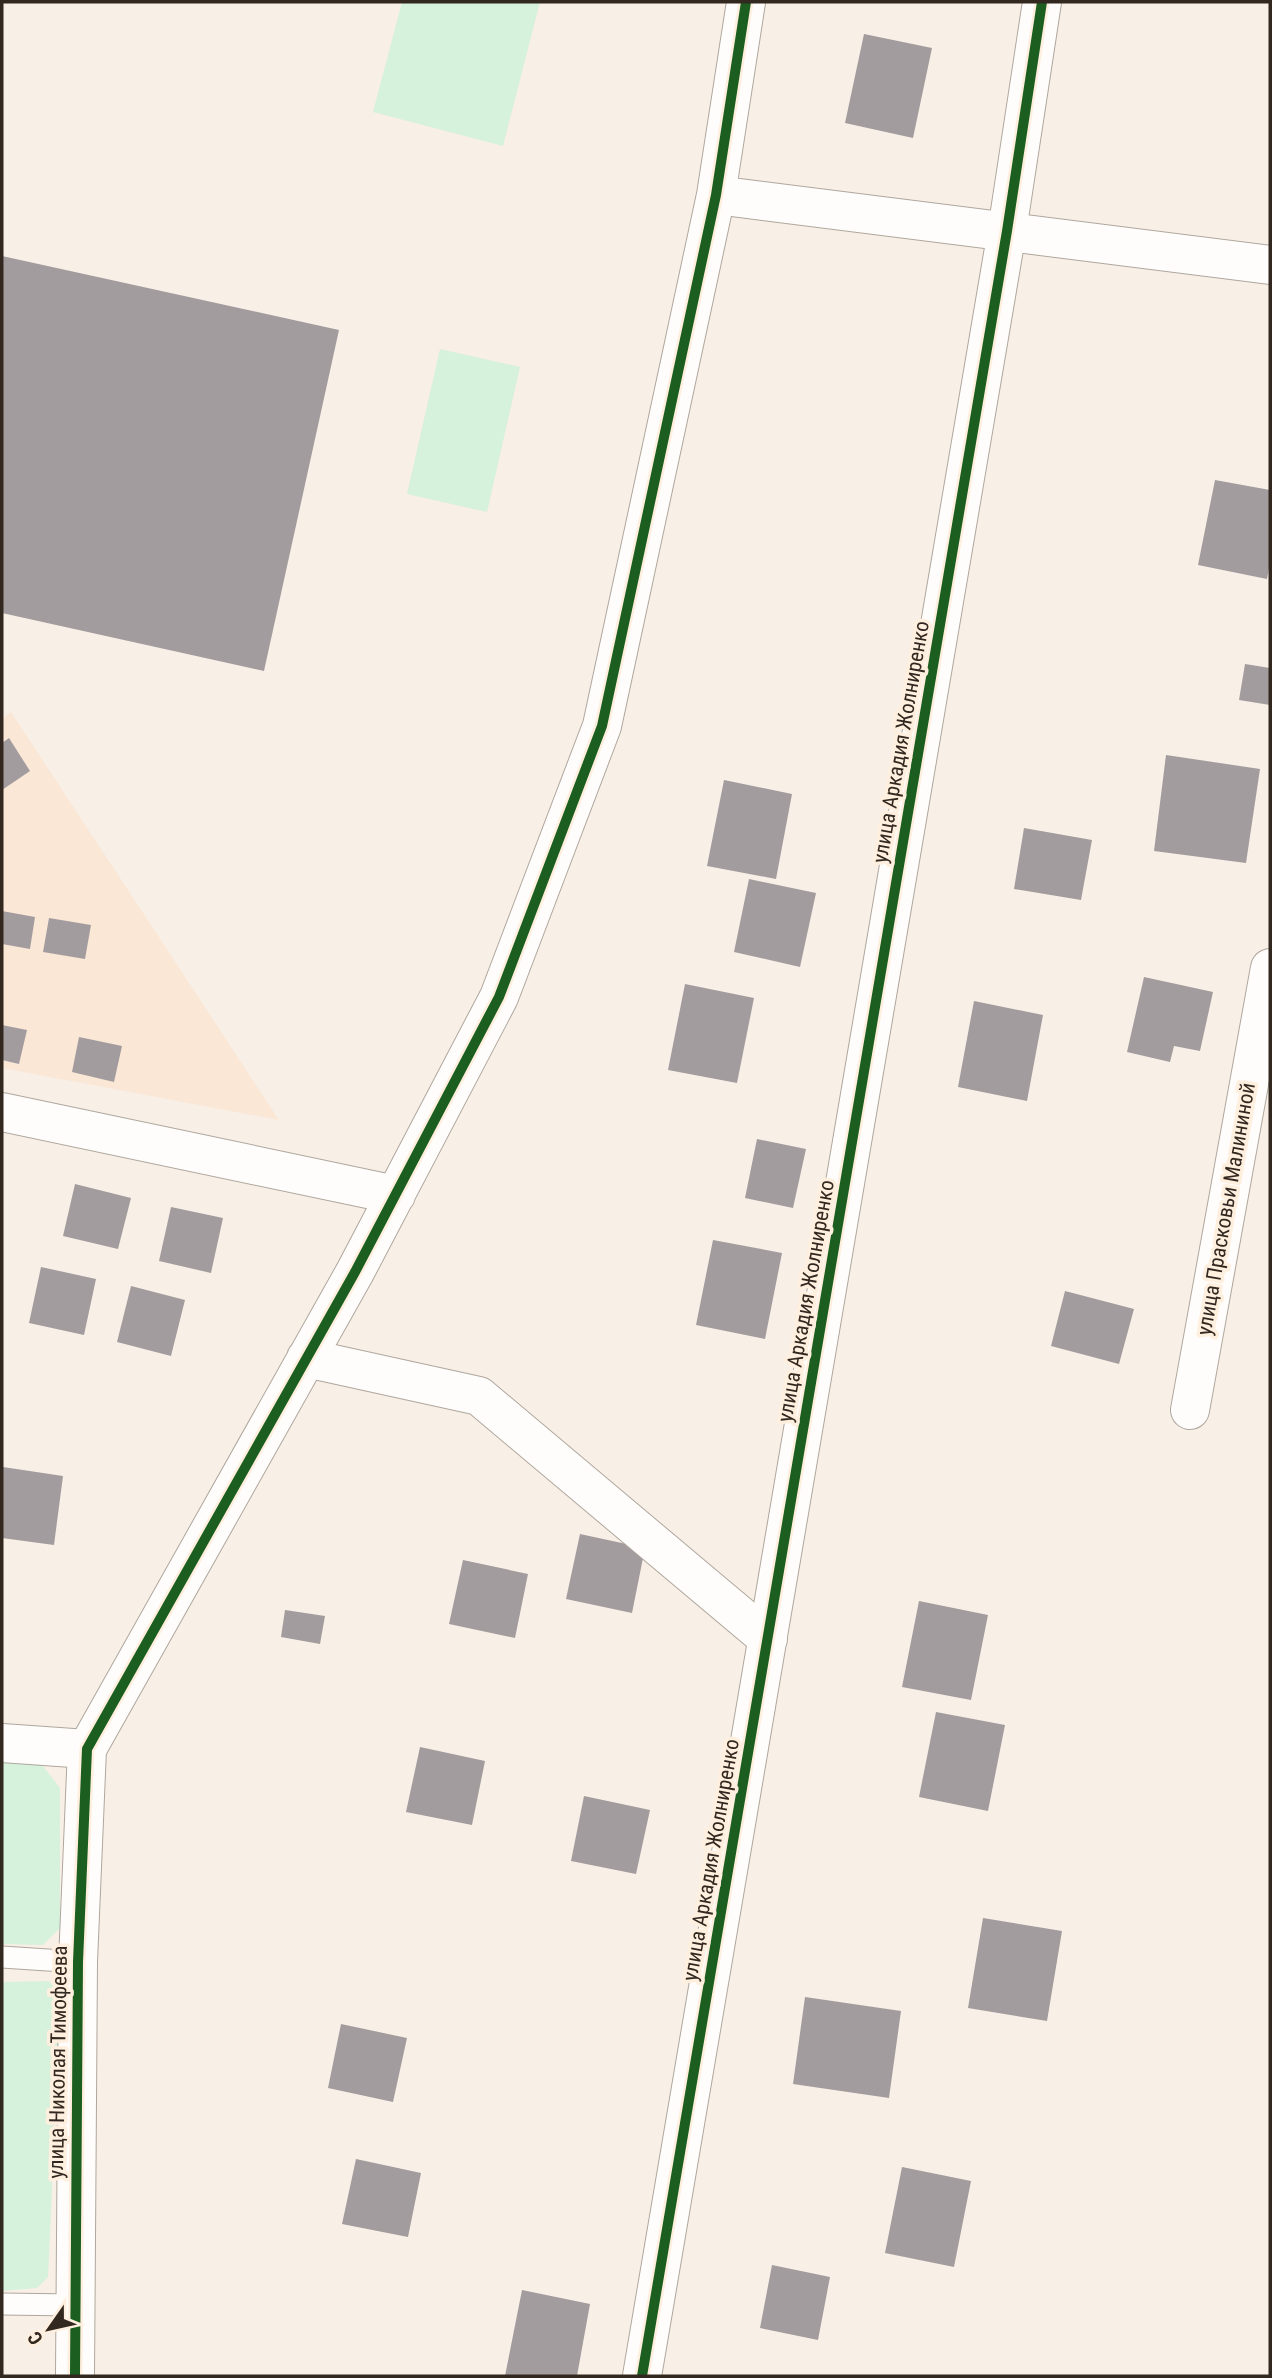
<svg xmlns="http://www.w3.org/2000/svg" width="1272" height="2378" font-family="'Roboto Condensed',sans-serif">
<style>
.built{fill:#fae7d6}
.green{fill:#d6f1dc}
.building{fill:#a39c9e}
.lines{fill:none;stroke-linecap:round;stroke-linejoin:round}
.lane-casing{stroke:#afa79e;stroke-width:23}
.street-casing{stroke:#afa79e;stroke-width:40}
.lane{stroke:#fefdfb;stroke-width:21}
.street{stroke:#fefdfb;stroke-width:38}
.cycleway-casing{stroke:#ffefdf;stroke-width:15}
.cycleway{stroke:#1b5e20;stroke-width:10}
.labels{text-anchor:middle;stroke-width:7;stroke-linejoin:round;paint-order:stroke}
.street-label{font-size:21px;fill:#32281f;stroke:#ffefdf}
</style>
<rect width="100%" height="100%" fill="#f8efe6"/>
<path class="built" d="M11 712 279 1120 2 1068V719Z"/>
<path class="green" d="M402 2H540L503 146 373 112Z
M440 349 520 367 487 512 407 494Z
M2 1760 40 1762 60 1788V1928L43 1945 2 1944Z
M49 1981 61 1993 48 2277 37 2288 2 2291V1982Z"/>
<path class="building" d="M864 34 932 48 913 138 845 123Z
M2 256 339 330 264 671 2 613Z
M1215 480 1270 490V563L1267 579 1198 565Z
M1245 664 1270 668V705L1239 700Z
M9 738 30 771 2 790V743Z
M1166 755 1260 769 1246 863 1154 851Z
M724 780 792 794 776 879 707 866Z
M1024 828 1092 840 1081 900 1014 889Z
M749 879 816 893 800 967 734 952Z
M2 911 35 917 30 949 2 944Z
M49 918 91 925 85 959 43 952Z
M1144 977 1213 992 1200 1051 1174 1046 1170 1062 1127 1052Z
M685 984 754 998 737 1083 668 1070Z
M974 1001 1043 1015 1027 1101 958 1087Z
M2 1025 27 1030 19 1064 2 1060Z
M79 1037 122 1046 114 1082 72 1072Z
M757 1139 806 1149 793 1208 745 1198Z
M75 1184 131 1198 118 1249 63 1236Z
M171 1207 223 1218 211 1273 159 1261Z
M713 1240 782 1253 765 1339 696 1325Z
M41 1267 96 1279 84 1335 29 1323Z
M131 1286 185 1300 171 1356 117 1342Z
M1065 1291 1134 1309 1119 1364 1051 1346Z
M3 1467 63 1476 54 1545 2 1538Z
M580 1534 645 1548 632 1613 566 1599Z
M463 1560 528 1574 515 1638 449 1624Z
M919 1601 988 1615 971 1700 902 1687Z
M285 1610 325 1616 320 1644 281 1637Z
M936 1712 1005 1725 988 1811 919 1797Z
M420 1747 485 1761 472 1825 406 1812Z
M584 1796 650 1810 636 1874 571 1861Z
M983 1918 1062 1931 1047 2021 968 2008Z
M805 1997 901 2011 889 2098 793 2084Z
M341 2024 407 2038 393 2102 328 2088Z
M356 2159 421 2173 408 2237 342 2224Z
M902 2167 971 2181 954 2267 885 2253Z
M772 2265 830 2277 818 2340 760 2328Z
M522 2290 590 2304 577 2376H505Z"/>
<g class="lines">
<g class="lane-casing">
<path id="lane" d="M2 1957 78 1962
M2 2304 75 2305"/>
</g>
<g class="street-casing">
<path id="street" d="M716 195 1270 265
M2 1112 396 1195
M306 1358 479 1396 768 1639
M1190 1410 1270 968
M2 1743 87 1749
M75 2376 78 1962 87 1749 355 1272 499 997 602 726 716 195 746 2
M642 2376 1007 231 1042 2"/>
</g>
<use href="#lane" class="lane"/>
<use href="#street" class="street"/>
<g class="cycleway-casing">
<path id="cycleway" d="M75 2376 78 1962 87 1749 355 1272 499 997 602 726 716 195 746 2
M642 2376 1007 231 1042 2"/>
</g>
<use href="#cycleway" class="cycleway"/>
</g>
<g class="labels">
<g class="street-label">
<text transform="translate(901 742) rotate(-80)" y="7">улица Аркадия Жолниренко</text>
<text transform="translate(1226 1209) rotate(-80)" y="7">улица Прасковьи Малининой</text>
<text transform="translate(806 1301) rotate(-80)" y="7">улица Аркадия Жолниренко</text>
<text transform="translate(711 1860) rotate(-80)" y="7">улица Аркадия Жолниренко</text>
<text transform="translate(58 2062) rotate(-89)" y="7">улица Николая Тимофеева</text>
</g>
</g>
<rect width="1272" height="2378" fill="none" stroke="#32281f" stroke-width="7"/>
<g transform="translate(49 2329) rotate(236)" stroke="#ffefdf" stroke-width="5" paint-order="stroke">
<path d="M0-5L12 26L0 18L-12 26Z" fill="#32281f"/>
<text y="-10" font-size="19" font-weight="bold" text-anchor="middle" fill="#32281f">С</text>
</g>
</svg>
